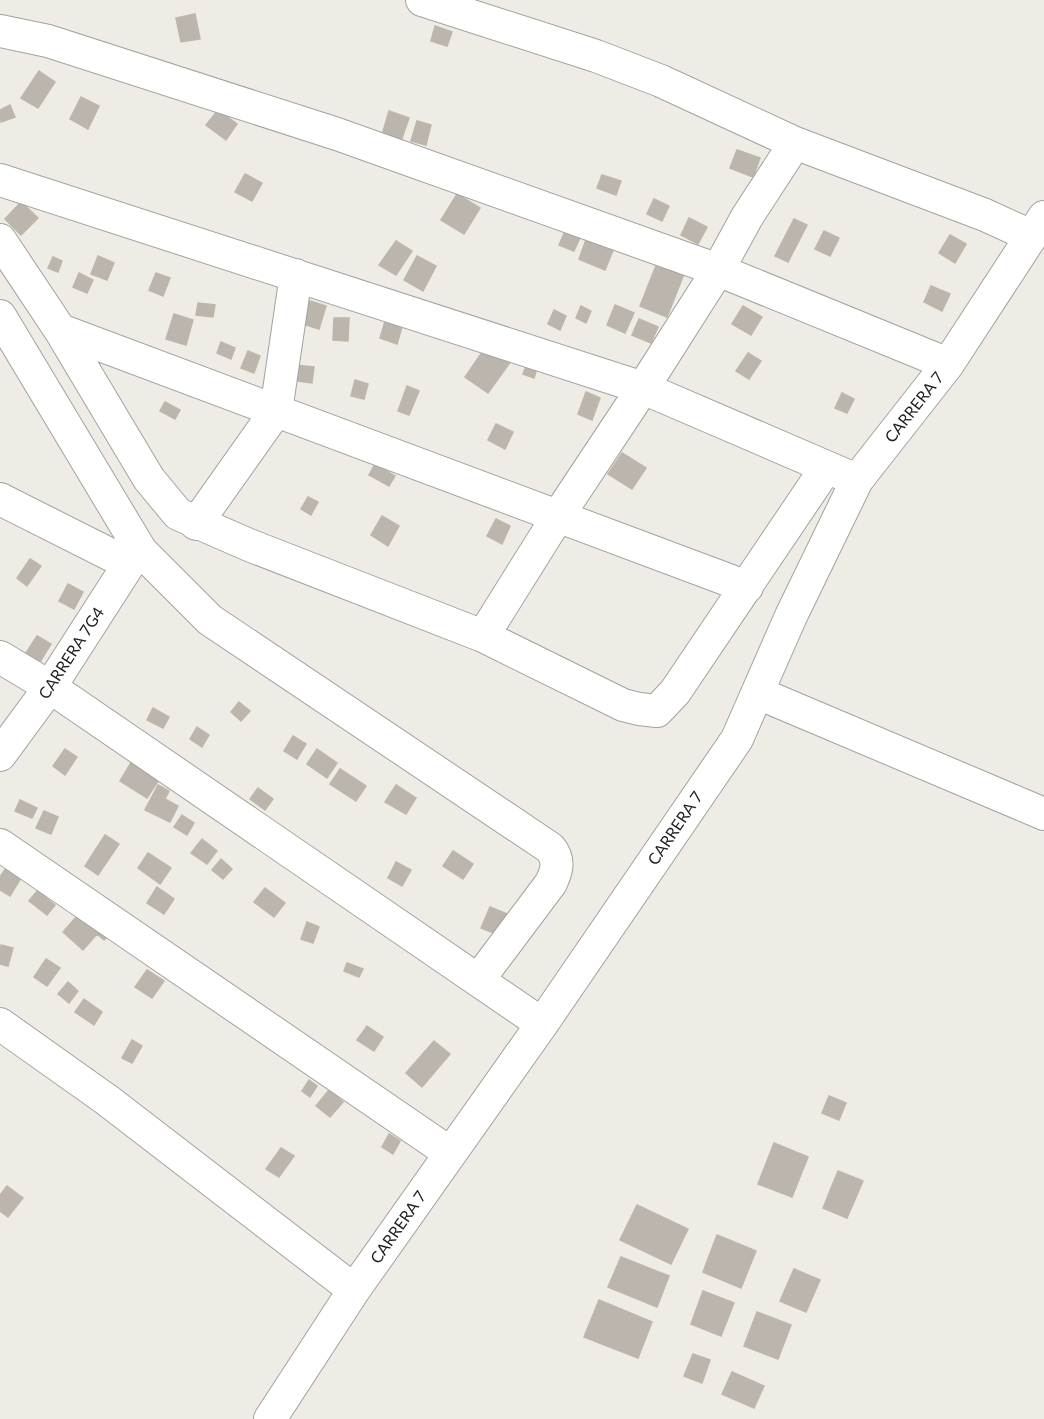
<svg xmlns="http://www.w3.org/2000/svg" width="1044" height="1419" font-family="Lato,sans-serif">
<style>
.building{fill:#bbb5ae;stroke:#beb6a8;stroke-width:1.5}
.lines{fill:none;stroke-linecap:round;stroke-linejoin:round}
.street-casing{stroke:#a2a2a2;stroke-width:34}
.street{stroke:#fff;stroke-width:32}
.labels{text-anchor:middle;stroke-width:4.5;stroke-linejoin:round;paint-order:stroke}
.street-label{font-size:16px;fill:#1e1e1e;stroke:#fff}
</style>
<rect width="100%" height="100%" fill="#eeece5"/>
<path class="building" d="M195 14 200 39 181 42 176 18Z
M435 26 452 32 447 46 431 41Z
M39 71 55 82 38 108 21 98Z
M81 97 99 106 88 129 70 119Z
M10 105 15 117 1 122 0 110Z
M218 110 237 124 226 140 206 125Z
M389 111 409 118 401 141 382 135Z
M417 121 431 125 426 145 411 141Z
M737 150 760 158 753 177 730 168Z
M245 174 262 183 252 201 235 192Z
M602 175 621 181 616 195 597 188Z
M457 194 480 208 464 234 441 220Z
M654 199 669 206 662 221 647 214Z
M21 202 38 218 21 235 5 219Z
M689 218 707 227 698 244 681 235Z
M794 219 807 225 788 262 775 256Z
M567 227 582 233 574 251 559 245Z
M824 231 839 238 830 256 815 249Z
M950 235 966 244 955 263 939 253Z
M587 237 614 248 605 270 579 259Z
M396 241 412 251 396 275 379 265Z
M98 256 114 263 107 280 91 274Z
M417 256 436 266 423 291 404 280Z
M53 257 62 261 58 272 48 268Z
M657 263 684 274 667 317 640 306Z
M79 273 93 280 87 293 73 287Z
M156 273 170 278 163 296 149 290Z
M931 286 950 294 942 311 924 302Z
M310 301 326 306 319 329 303 324Z
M198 303 215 305 213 317 196 315Z
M615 305 634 313 625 333 607 325Z
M581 306 591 311 586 323 576 318Z
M743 306 762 317 751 335 732 324Z
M554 310 566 316 560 330 548 324Z
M174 314 193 320 186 345 166 339Z
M387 315 404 320 397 344 380 338Z
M334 318H349L348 341 333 340Z
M639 319 658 327 651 343 632 335Z
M221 342 235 348 231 359 217 353Z
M487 345 511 361 488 393 465 377Z
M248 351 260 356 254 373 241 368Z
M748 353 761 361 749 379 736 371Z
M528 362 538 365 534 378 523 374Z
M293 365 314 367 312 383 291 380Z
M355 380 368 384 364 399 351 396Z
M407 386 419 391 409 415 398 411Z
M586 392 600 398 592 420 578 414Z
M842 393 854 399 847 413 835 408Z
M165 402 180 410 175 419 160 411Z
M496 424 513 432 505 449 488 440Z
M622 453 646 468 632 489 608 474Z
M375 464 395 476 389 486 369 475Z
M308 497 318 502 311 515 301 509Z
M382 516 399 526 388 546 371 535Z
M496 519 510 526 502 544 487 536Z
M30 559 41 566 27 586 17 578Z
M68 584 83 592 74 609 59 601Z
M37 636 51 644 40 662 26 653Z
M239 702 250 711 241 721 231 712Z
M153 708 169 717 163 728 147 720Z
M197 727 209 735 202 747 190 739Z
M293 736 306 744 297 759 284 751Z
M65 749 77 757 65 775 53 766Z
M317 749 337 763 327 778 307 764Z
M132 761 160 778 147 798 120 781Z
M340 769 366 786 356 801 330 784Z
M158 785 169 791 165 799 178 806 170 822 145 810Z
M396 785 416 798 406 814 385 802Z
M258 788 273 799 265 810 250 799Z
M20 800 37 808 32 818 15 811Z
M44 811 58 817 51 834 36 828Z
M182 815 194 823 187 835 174 827Z
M105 835 119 844 98 875 85 866Z
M202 839 217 851 207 864 191 853Z
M453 851 473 864 463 879 443 866Z
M148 853 171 868 160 884 138 868Z
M221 859 232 869 223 879 212 870Z
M396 862 411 870 402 886 388 878Z
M6 868 21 878 10 896 0 890V877Z
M42 885 50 891 45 897 55 905 47 915 29 901Z
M157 887 174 899 164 914 147 903Z
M265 888 285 903 274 917 254 902Z
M85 907 113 930 104 940 97 934 83 950 63 932Z
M490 907 507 914 499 935 481 928Z
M307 922 319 927 313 943 301 939Z
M1 945 13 948 8 966 0 964Z
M46 959 60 968 47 986 34 977Z
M347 963 363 969 359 977 344 971Z
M147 970 164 981 152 998 135 987Z
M68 982 78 991 69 1003 58 994Z
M84 999 102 1012 94 1025 75 1012Z
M367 1026 383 1037 374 1051 357 1040Z
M132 1040 142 1046 132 1063 122 1058Z
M434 1041 450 1054 422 1087 406 1073Z
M309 1080 317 1086 310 1097 302 1091Z
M329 1090 343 1102 330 1117 316 1106Z
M829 1096 846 1103 839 1120 822 1113Z
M389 1134 400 1141 393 1154 382 1147Z
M774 1143 808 1157 792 1197 758 1184Z
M281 1148 294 1156 279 1177 266 1169Z
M838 1171 863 1181 847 1218 823 1208Z
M7 1186 23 1198 8 1217 0 1211V1195Z
M637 1205 688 1229 671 1264 620 1240Z
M717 1235 756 1251 741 1288 703 1272Z
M621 1257 669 1276 657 1307 608 1287Z
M794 1269 820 1280 806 1312 780 1301Z
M703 1291 734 1303 721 1336 691 1324Z
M599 1300 652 1322 638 1358 584 1337Z
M757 1312 791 1325 778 1359 744 1346Z
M693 1354 710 1360 702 1383 684 1376Z
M732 1372 764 1386 754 1408 722 1394Z"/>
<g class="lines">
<g class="street-casing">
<path id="street" d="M422 0 596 56 661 81 795 143 985 215 1031 236
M0 31 48 41 337 134 718 270 948 364
M0 180 643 388 845 475
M0 240 60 330 747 587
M0 316 141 551 210 620 550 848C560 860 557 870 551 883L479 979
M60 330 149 479 178 514 249 545 483 636 623 705 639 709 657 711 675 692 826 468
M0 499 129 564
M196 524 276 411 296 275
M483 636 558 516 643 388 718 270 747 217 795 143
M0 657 50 687 542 1024
M758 693 1044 814
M0 755 50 687 129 564 141 551
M0 845 450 1153
M0 1024 107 1100 354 1290
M270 1419 354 1290 542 1024 737 739 791 616 857 480 948 364 1044 217"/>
</g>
<use href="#street" class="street"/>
</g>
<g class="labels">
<g class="street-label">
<text transform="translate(914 407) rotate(-52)" y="6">CARRERA 7</text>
<text transform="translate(71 653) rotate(-57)" y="6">CARRERA 7G4</text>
<text transform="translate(675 828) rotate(-56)" y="6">CARRERA 7</text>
<text transform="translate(398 1227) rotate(-55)" y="6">CARRERA 7</text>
</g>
</g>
</svg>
